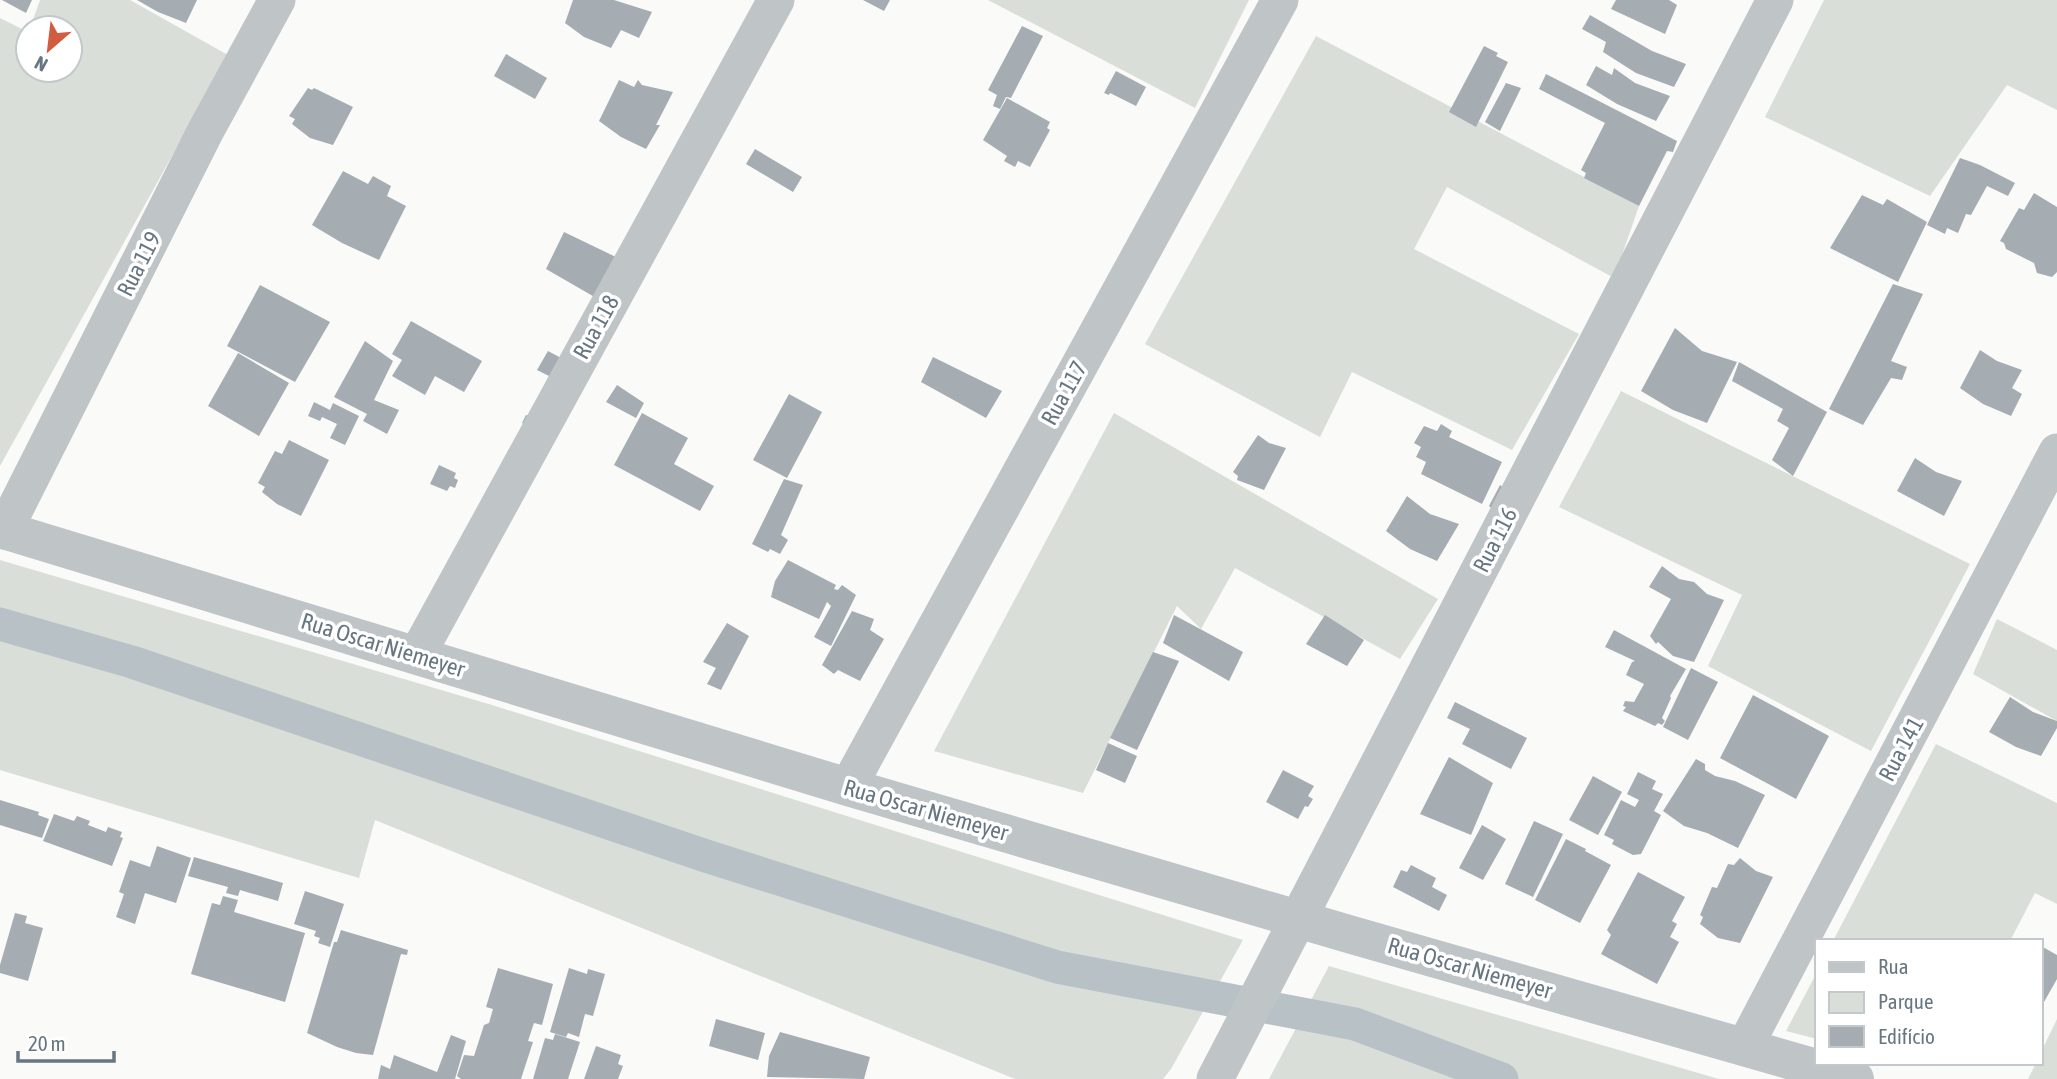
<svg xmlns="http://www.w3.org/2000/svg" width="2057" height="1079" font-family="'Asap Condensed',sans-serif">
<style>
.green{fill:#daded8}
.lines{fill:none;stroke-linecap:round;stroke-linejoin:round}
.canal{stroke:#b8c2c6;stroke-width:33}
.building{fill:#a5adb2}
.minor{stroke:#bfc4c7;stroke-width:37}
.tertiary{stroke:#bfc4c7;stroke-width:38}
.labels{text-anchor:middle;stroke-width:7;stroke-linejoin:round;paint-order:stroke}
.street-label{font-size:23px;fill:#677680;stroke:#fff}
</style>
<rect width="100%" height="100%" fill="#fafaf8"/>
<path class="green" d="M40 0H130L228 55 0 466V18L28 32V70H70V28H30Z
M988 0H1249L1195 108Z
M1824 0H2057V110L2007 85 1930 196 1765 117Z
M1316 36 1639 206 1614 278 1447 187 1414 249 1579 334 1512 450 1352 372 1320 437 1145 344Z
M1621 391 1970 564 1871 751 1708 666 1742 595 1559 507Z
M1114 413 1438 599 1400 659 1235 568 1201 629 1177 606 1083 793 934 751Z
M0 560 492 705 1243 940 1171 1069 1163 1079H1015L375 820 359 878 0 770Z
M1997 619 2057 650V721L1973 674Z
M1936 744 2057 803V904L2035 893 2010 941H1833Z
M1329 966 1719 1079H1269Z
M1817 972V1039L1786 1031Z
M2057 1019V1079H2028L2036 1063H2041V1052Z"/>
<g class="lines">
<path class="canal" d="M0 624 132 662 706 856 1057 967 1355 1024 1502 1079"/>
</g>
<path class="building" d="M2 0H32L26 13Z
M137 0H197L186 23 158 12Z
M573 0H614L652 12 639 38 621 30 611 48 584 37 565 23Z
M863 0H890L884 11Z
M1616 0H1669L1677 5 1665 34 1611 9Z
M1590 15 1652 51 1686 64 1674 87 1636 73 1603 52 1606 42 1582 29Z
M1022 26 1043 36 1011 98 1006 97 1000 109 993 106 997 95 988 90Z
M1484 46 1498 53 1496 56 1508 62 1476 127 1449 112Z
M506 54 547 78 535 99 494 76Z
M1596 66 1612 75 1614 68 1635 83 1670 96 1656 121 1617 104 1586 85Z
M1116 71 1146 87 1136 106 1110 93 1109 95 1104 93Z
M1546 74 1677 141 1673 152 1667 151 1639 206 1584 178 1586 173 1581 170 1605 123 1539 89Z
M619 80 634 87 638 80 642 85 673 92 656 125H660L646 149 621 137 599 121Z
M1506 83 1521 88 1500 131 1485 122Z
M308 88 312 90 314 88 353 107 333 145 310 138 292 124 295 119 289 116Z
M1007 98 1050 122 1047 128 1050 130 1030 167 1018 161 1015 167 1004 161 1007 156 983 140Z
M755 149 802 177 793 192 746 164Z
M1960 158 1980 165 2015 183 2008 196 1987 186 1971 215 1966 214 1958 233 1947 228 1945 234 1927 225Z
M343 171 368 184 373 176 391 186 387 196 406 206 379 260 342 243 312 225Z
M2034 193 2057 207V272L2052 277 2037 273 2034 263 2006 249 2004 243 2000 241 2019 208 2024 210Z
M1862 195 1883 205 1887 199 1927 222 1898 282 1830 248Z
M564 232 618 258 598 299 546 269Z
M1893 284 1923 294 1891 361 1907 367 1902 380 1891 378 1863 425 1829 409Z
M260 285 330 322 295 382 227 346Z
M411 321 482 361 464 392 435 376 425 395 392 376 402 360 392 354Z
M1675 328 1702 351 1737 362 1707 423 1673 410 1641 391Z
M365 341 393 361 374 400 399 410 387 434 363 421 367 414 334 397Z
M1980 350 1997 361 2022 370 2012 388 2022 394 2011 416 1983 404 1960 388Z
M548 351 563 359 530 426 522 423 526 415 529 416 549 376 537 370Z
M238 353 289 383 259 436 208 406Z
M933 357 1002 391 986 418 921 382Z
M1739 362 1827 412 1793 476 1772 460 1789 428 1777 421 1783 409 1732 381Z
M617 385 644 403 636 418 606 402Z
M789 394 822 412 787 478 753 460Z
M314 402 330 410 333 403 359 416 345 445 330 438 337 424 322 417 320 421 308 416Z
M642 413 688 438 674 464 714 486 700 511 614 465Z
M1441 424 1452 431 1449 437 1502 462 1482 504 1421 474 1426 462 1416 457 1421 447 1414 443 1424 426 1437 431Z
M1258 435 1269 443 1286 448 1264 490 1237 480 1238 476 1233 472Z
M289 440 329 460 301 516 277 504 262 492 265 487 258 483 275 451 282 454Z
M1915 458 1936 472 1962 481 1944 516 1897 491Z
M439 465 456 473 454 478 458 480 455 488 450 486 447 491 430 484Z
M784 479 803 485 781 535 788 540 780 554 770 549 768 552 752 544Z
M1500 485 1505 489 1494 511 1489 506Z
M1407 496 1430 514 1459 524 1437 561 1410 549 1386 531Z
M788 560 836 585 834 589 838 590 842 585 856 595 831 646 814 637 831 606 827 602 819 619 771 597 775 581Z
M1662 566 1679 579 1694 582 1707 594 1724 600 1694 662 1673 656 1658 642 1656 644 1650 636 1671 599 1649 587Z
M852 611 874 619 870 630 884 639 860 681 838 670 834 674 822 665Z
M1174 615 1243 652 1229 681 1163 643Z
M1325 615 1364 640 1347 666 1306 644Z
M727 623 749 636 721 690 707 684 716 668 703 662Z
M1614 630 1686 669 1670 696 1671 698 1662 718 1665 721 1662 725 1658 723 1655 726 1623 711 1626 707 1623 706 1625 701 1634 702 1644 684 1626 675 1632 662 1635 661 1605 647Z
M1153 652 1179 661 1137 750 1110 738Z
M1691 668 1718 682 1688 740 1663 727Z
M1753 695 1829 736 1796 799 1720 758Z
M2010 697 2033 712 2057 721V728L2041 756 2016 747 1989 732Z
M1455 702 1527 738 1511 769 1462 744 1470 729 1447 718Z
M1108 743 1137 756 1125 783 1096 770Z
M1449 757 1493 783 1471 835 1420 814Z
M1696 759 1705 764V770L1715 776 1735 781 1765 795 1738 848 1707 833 1684 826 1663 811Z
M1283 770 1314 786 1308 796 1313 799 1308 807 1305 806 1298 819 1266 802Z
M1638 772 1656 781 1652 789 1663 794 1654 811 1661 815 1641 854 1633 855 1612 844 1614 840 1604 835 1621 800 1635 807 1639 800 1627 794Z
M1593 776 1622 792 1598 835 1569 820Z
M0 800 39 812 38 815 49 819 42 838 0 825Z
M54 814 74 821 77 816 90 821 88 825 106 832 108 827 122 832 120 837 123 838 112 866 43 841Z
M1534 821 1563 834 1533 897 1505 884Z
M1482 825 1506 839 1483 880 1459 868Z
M1566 839 1586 849 1585 851 1611 865 1580 923 1535 900Z
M157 846 191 858 176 903 145 893 135 924 116 917 124 894 119 892 130 860 150 867Z
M194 857 283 883 278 901 240 890 238 896 226 893 228 887 188 876Z
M1740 858 1756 871 1773 877 1740 943 1718 938 1700 924 1703 917 1700 915 1712 887 1717 888 1728 864 1734 865Z
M1411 865 1436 878 1432 887 1447 895 1439 911 1393 887 1401 870 1407 872Z
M1638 872 1685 897 1672 921 1677 924 1670 937 1679 942 1657 984 1601 954 1611 935 1607 930Z
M305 891 344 904 330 947 318 943 320 938 314 936 316 931 294 924Z
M223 896 238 900 234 912 305 933 285 1002 191 974 212 903 220 905Z
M15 913 27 916 25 923 43 928 28 981 0 973V965Z
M341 930 408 950 407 955 401 954 373 1055 356 1053 337 1047 307 1033 334 942H337Z
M2041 946 2057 955V979L2044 1002 2041 1001Z
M498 968 553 984 542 1025 534 1023 528 1041 533 1042 521 1079H461L457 1076 464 1055 474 1056 484 1025 489 1023 493 1009 486 1007Z
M569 968 587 974 588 969 605 974 593 1016 585 1014 579 1037 568 1033 566 1037 550 1032Z
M716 1019 765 1033 758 1060 709 1046Z
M780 1032 870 1057 864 1079 767 1077 769 1056Z
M555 1034 580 1042 568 1079H533L545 1038 553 1040Z
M451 1035 466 1041 455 1079H378L381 1065 390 1069 394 1055 437 1072Z
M596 1046 621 1055 618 1064 623 1066 618 1079H584Z"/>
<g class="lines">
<path class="minor" d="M4 531 205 132 277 0
M417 655 776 0
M848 787 1280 0
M1745 1046 2057 452
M1215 1079 1775 0"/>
<path class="tertiary" d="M0 529 848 787 1352 935 1855 1079"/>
</g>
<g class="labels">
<g class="street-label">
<text transform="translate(139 264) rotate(-63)" y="8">Rua 119</text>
<text transform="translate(596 327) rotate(-61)" y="8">Rua 118</text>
<text transform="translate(1064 393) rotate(-61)" y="8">Rua 117</text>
<text transform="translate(1495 540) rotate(-63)" y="8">Rua 116</text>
<text transform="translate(383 645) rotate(17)" y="8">Rua Oscar Niemeyer</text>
<text transform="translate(1901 749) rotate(-62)" y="8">Rua 141</text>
<text transform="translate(926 810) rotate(16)" y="8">Rua Oscar Niemeyer</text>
<text transform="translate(1470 968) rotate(16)" y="8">Rua Oscar Niemeyer</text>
</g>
</g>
<rect x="1815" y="939" width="228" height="126" fill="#ffffff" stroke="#c2c8cc" stroke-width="2"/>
<rect x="1829" y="962" width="35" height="10" fill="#bfc4c7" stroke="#c2c8cc" stroke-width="2"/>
<text x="1878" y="974" font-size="21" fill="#677680">Rua</text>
<rect x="1829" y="992" width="35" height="21" fill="#daded8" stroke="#c2c8cc" stroke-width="2"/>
<text x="1878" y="1009" font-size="21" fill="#677680">Parque</text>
<rect x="1829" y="1026" width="35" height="21" fill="#a5adb2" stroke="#c2c8cc" stroke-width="2"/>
<text x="1878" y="1044" font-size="21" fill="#677680">Edifício</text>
<g transform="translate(49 49) rotate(208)"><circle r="33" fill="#ffffff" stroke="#c2c8cc" stroke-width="2"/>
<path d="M0-5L12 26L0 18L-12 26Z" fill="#d25c40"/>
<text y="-10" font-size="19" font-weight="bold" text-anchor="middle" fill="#677680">N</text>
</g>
<path d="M18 1051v10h96v-10" fill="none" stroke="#677680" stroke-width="3.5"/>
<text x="28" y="1051" font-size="21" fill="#677680" stroke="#ffffff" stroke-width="5" paint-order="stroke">20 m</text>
</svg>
